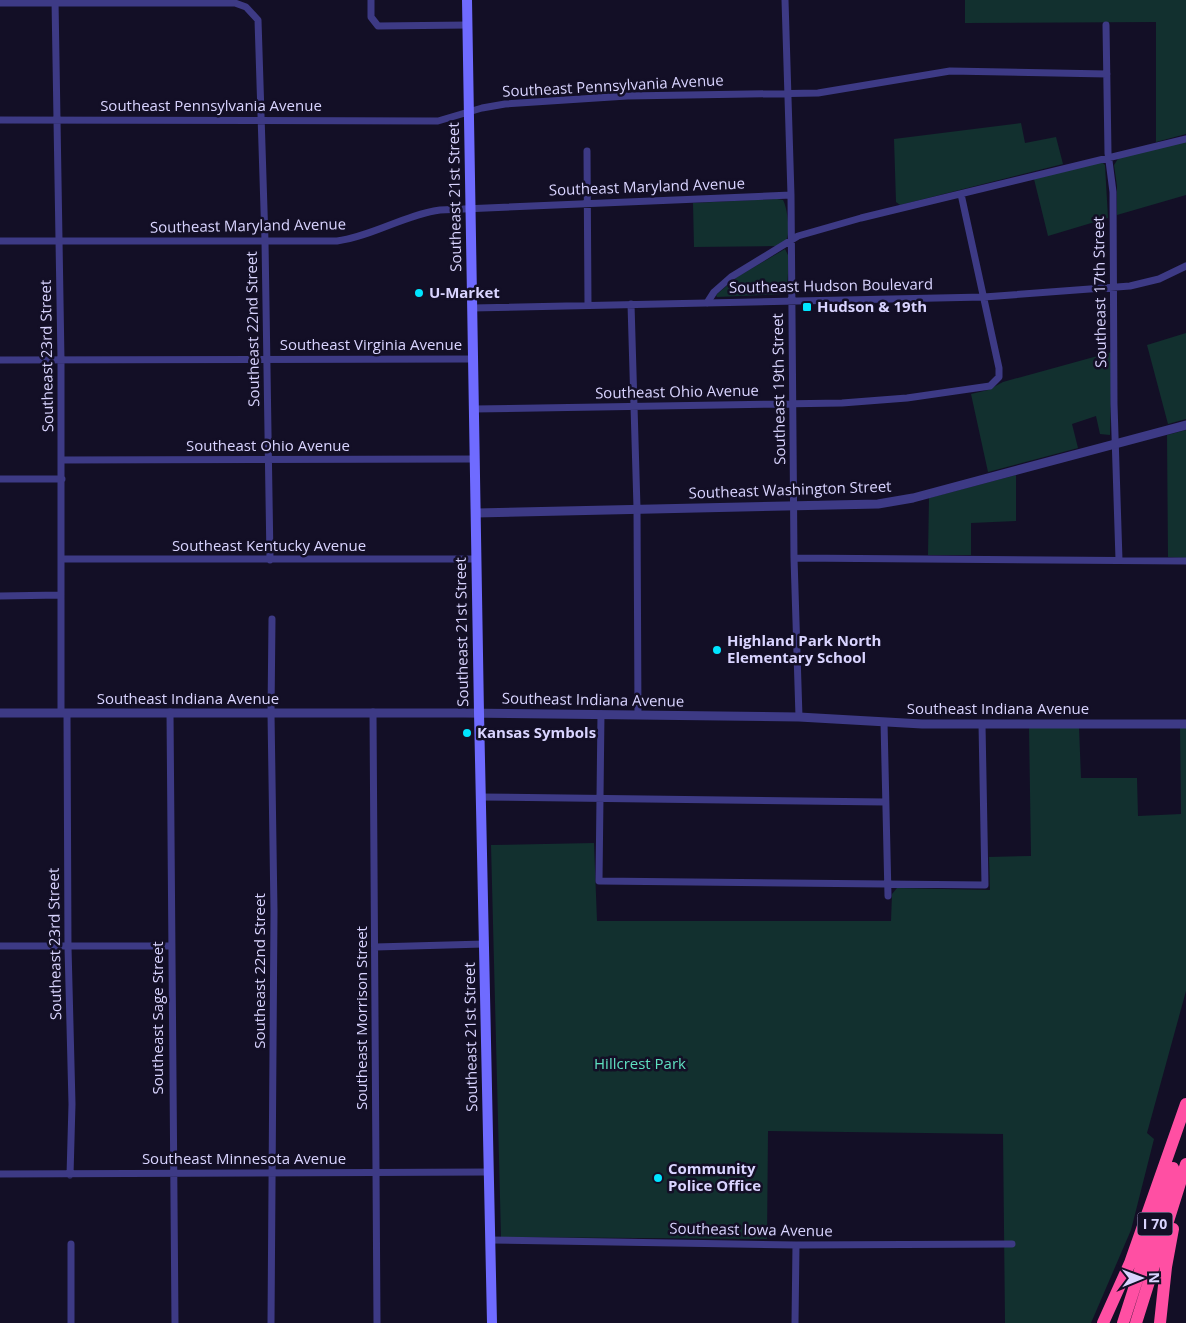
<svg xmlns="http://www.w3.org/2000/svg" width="1186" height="1323" font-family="'Open Sans',sans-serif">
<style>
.green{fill:#12302f}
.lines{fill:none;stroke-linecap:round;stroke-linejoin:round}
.minor{stroke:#3d3a85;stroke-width:7}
.tertiary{stroke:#3d3a85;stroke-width:9}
.secondary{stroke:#6f6bff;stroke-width:10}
.motorway{stroke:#ff4fa3;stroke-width:12}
.poi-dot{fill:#00e5ff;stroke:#130f26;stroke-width:2}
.labels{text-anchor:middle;stroke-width:5;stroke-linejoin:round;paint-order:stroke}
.shield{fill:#130f26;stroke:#9e99be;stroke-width:1}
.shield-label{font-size:14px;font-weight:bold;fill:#d9d4ff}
.street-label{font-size:15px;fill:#d9d4ff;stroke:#130f26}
.poi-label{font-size:15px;font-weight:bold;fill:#d9d4ff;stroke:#130f26;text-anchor:start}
.park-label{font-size:15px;fill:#5fe0c0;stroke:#130f26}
</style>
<rect width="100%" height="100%" fill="#130f26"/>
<path class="green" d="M965 0H1186V134L1156 142V22L965 23Z
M1021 123 1025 143 1056 137 1063 164 900 205 896 202 894 139Z
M1186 141V195L1117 215V186L1114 165 1121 154Z
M1102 162 1105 165 1108 218 1048 236 1034 179Z
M777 199 783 200C787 206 791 234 786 240 784 242 779 244 776 246L694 247 693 203Z
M785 249 789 257 787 290 785 294 717 297 716 295 737 277Z
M1186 333V419L1168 424 1147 345Z
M1112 352 1110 435 1100 434 1096 416 1072 424 1078 448 988 472 971 394 988 390 1003 382Z
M1186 430V558L1168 557 1167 435Z
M1016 475V521L971 523V555H928L929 498Z
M1180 726 1186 727V991L1147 1133 1154 1139 1131 1230 1091 1323H1005L1003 1134 768 1131 767 1239 501 1237 491 845 594 843 597 921H891L892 894 897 888 990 890 989 857 1031 856 1029 727H1079L1081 778H1137L1138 816 1181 814Z"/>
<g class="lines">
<path class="minor" d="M55 0 61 360V713
M371 0V17L378 26 468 25
M785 0 791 195 794 558 799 717
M0 3H235L246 7 258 20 265 241 270 560
M1106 25 1108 153 1113 192 1114 404 1119 560
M0 120 438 121 482 108 505 104 627 96 818 93 950 71 1107 74
M587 151 588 305
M0 241H337C373 236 404 215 440 210L791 195
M707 303 714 292 731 277 798 236 861 218 1186 139
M631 304 637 508 638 715
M472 308 984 297 1130 286 1159 279 1186 266
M0 360 473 359
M474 409 842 403 907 398 990 386 999 377V368L961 194
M61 460 475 459
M0 479H62
M794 558 1186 561
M61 559H476
M0 596 61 595
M170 712 175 1323
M373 712 377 1323
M67 713 68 947 72 1104 70 1175
M601 714 599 881 985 885 982 724
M884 722 888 896
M480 797 885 802
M0 946H171
M375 947 484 944
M0 1174 489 1172
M490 1240 796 1245 1012 1244
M71 1244V1323
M271 1323 274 911 271 713 272 619
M795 1323 796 1245"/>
<path class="tertiary" d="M476 513 878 504 913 498 1186 425
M0 713H463L799 717 922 724H1186"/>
<path class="secondary" d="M467 0 479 713 492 1323"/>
<path class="motorway" d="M1103 1323 1130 1263 1186 1104
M1123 1323 1173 1168
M1136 1323 1186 1164
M1160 1323 1166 1267 1173 1229"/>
</g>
<g class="poi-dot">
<circle cx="419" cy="293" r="5"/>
<rect x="802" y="302" width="10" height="10" rx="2.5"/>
<circle cx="717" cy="650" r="5"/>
<circle cx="467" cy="733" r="5"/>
<circle cx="658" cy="1178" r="5"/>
</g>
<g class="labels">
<rect class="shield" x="1137.5" y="1212.5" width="35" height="23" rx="4"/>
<g class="shield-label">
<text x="1155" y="1229">I 70</text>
</g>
<g class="street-label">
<text transform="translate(613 86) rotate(-3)" y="5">Southeast Pennsylvania Avenue</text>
<text x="211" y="111">Southeast Pennsylvania Avenue</text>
<text transform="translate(647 187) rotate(-2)" y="5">Southeast Maryland Avenue</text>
<text transform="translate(455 197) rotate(-91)" y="5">Southeast 21st Street</text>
<text transform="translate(248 226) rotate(-1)" y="5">Southeast Maryland Avenue</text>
<text transform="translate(831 286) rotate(-1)" y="5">Southeast Hudson Boulevard</text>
<text transform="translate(1100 292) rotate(-91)" y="5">Southeast 17th Street</text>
<text transform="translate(253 329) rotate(-91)" y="5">Southeast 22nd Street</text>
<text x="371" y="350">Southeast Virginia Avenue</text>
<text transform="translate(47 356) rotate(-91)" y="5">Southeast 23rd Street</text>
<text transform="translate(779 389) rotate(-91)" y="5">Southeast 19th Street</text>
<text transform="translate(677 392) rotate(-1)" y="5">Southeast Ohio Avenue</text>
<text x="268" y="451">Southeast Ohio Avenue</text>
<text transform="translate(790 490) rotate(-2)" y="5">Southeast Washington Street</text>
<text x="269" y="551">Southeast Kentucky Avenue</text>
<text transform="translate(462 632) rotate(-91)" y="5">Southeast 21st Street</text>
<text x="188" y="704">Southeast Indiana Avenue</text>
<text transform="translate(593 700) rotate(1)" y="5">Southeast Indiana Avenue</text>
<text x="998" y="714">Southeast Indiana Avenue</text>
<text transform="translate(55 944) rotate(-91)" y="5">Southeast 23rd Street</text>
<text transform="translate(260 971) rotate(-90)" y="5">Southeast 22nd Street</text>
<text transform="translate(158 1018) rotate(-90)" y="5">Southeast Sage Street</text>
<text transform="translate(362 1018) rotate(-90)" y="5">Southeast Morrison Street</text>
<text transform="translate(471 1037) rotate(-91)" y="5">Southeast 21st Street</text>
<text x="244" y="1164">Southeast Minnesota Avenue</text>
<text transform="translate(751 1230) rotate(1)" y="5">Southeast Iowa Avenue</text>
</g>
<g class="poi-label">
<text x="429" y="298">U-Market</text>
<text x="817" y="312">Hudson &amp; 19th</text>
<text x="727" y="646">Highland Park North<tspan x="727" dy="17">Elementary School</tspan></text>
<text x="477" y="738">Kansas Symbols</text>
<text x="668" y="1174">Community<tspan x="668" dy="17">Police Office</tspan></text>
</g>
<g class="park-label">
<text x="640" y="1069">Hillcrest Park</text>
</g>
</g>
<g transform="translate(1141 1278) rotate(89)" stroke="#130f26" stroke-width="4" paint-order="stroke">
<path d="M0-4L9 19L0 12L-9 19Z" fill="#d9d4ff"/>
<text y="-8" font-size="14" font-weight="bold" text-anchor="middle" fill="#d9d4ff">N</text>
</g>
</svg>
